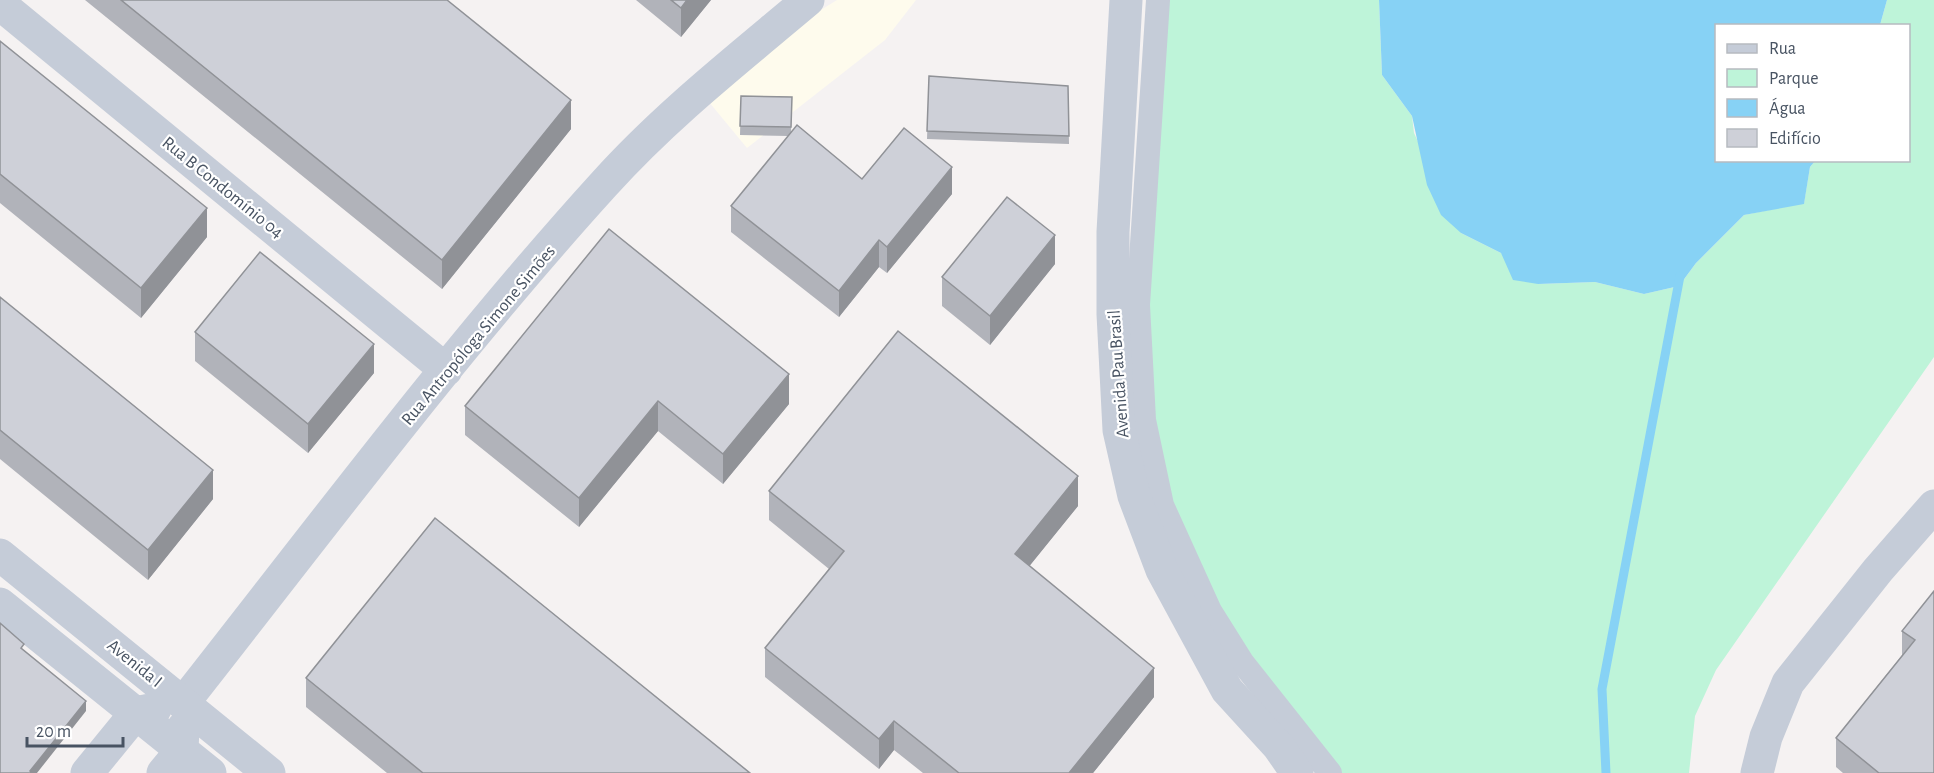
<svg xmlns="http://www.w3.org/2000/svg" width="1934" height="773" font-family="'Alegreya Sans',sans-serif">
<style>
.commercial{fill:#fefbed}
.green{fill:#bef4d9}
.water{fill:#87d2f5}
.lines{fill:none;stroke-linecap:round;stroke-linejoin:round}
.stream{stroke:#87d2f5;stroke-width:9}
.pedestrian{stroke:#c5ccd8;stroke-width:24}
.minor{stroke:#c5ccd8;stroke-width:33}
.tertiary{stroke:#c5ccd8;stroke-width:33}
.wall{fill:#b1b3ba}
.shaded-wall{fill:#909297}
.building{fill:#ced0d8;stroke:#909297;stroke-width:1.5}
.labels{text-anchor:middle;stroke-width:4.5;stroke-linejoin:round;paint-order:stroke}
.street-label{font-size:18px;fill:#485362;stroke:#fff}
</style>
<rect width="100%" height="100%" fill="#f5f2f2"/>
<path class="commercial" d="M837 0H916L885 40 747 148 709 102 808 18Z"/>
<path class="green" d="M1158 0H1379L1382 75 1412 116 1414 133 1461 233 1501 253 1538 284 1595 282 1644 294 1679 286 1696 263 1744 215 1804 203 1810 167 1815 161 1908 160V26L1880 25 1887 0H1934V357L1716 670 1695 716 1689 773H1330L1210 611 1144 420Z"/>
<path class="water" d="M1379 0H1887L1880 25 1716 26V160L1815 161 1810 167 1804 204 1744 215 1696 263 1679 286 1644 294 1595 282 1538 284 1513 280 1501 253 1461 233 1441 215 1427 185 1412 116 1382 75Z"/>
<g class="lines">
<path class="stream" d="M1606 773 1602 689 1680 276"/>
<path class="pedestrian" d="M1158 0 1138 305 1144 420 1162 505 1210 611 1242 662 1330 773"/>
<path class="minor" d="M1126 0 1113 232V314L1119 430 1134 496 1162 570 1227 690 1279 747 1297 773
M0 4 446 370
M184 702C321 528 455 348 604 184 665 116 738 59 808 0
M1757 773 1766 737 1788 683 1878 570 1934 506"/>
<path class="tertiary" d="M0 555 269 773
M0 604 210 773
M87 773 136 713 155 709
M163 773 182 750 183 728"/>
</g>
<path class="wall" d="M85 0H447L571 129 442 289Z
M636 0H711L681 37Z
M0 41 207 237 141 318 0 203Z
M929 76 1068 86 1069 144 927 139Z
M741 96 792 97 791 132 862 179 952 194 887 273 879 267 839 317 731 232V206L788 136 740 135Z
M609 229 789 404 723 484 658 431 579 527 465 435V406Z
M1055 264 990 345 942 306V277Z
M0 297 213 499 148 580 0 459Z
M195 332 374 373 308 453 195 361Z
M769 491 1078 506 1029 566 1154 697 1093 773H923L894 750 879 769 765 677V648L829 569 769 520Z
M1934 591V773H1843L1836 767V738L1902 655V631Z
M306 678 750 773H387L306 707Z"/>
<path class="shaded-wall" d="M687 0H711L681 37V8Z
M571 100V129L442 289V260Z
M952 167V194L887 273V247Z
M207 208V237L141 318V288Z
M1055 235V264L990 345V316Z
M879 240V267L839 317V291Z
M374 344V373L308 453V424Z
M789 374V404L723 484V454Z
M658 401V431L579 527V498Z
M213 470V499L148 580V550Z
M1078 476V506L1015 584V554Z
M1154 668V697L1093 773H1069Z
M86 701V711L37 773H30V771Z
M894 721V750L879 769V739Z"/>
<path class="building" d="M121 0H447L571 100 442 260Z
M671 0H687L681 8Z
M0 41 207 208 141 288 0 174Z
M929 76 1068 86 1069 136 927 131Z
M741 96 792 97 791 127 740 126Z
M797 125 862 179 904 128 952 167 887 247 879 240 839 291 731 206Z
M1007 197 1055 235 990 316 942 277Z
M609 229 789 374 723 454 658 401 579 498 465 406Z
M260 252 374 344 308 424 195 332Z
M0 297 213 470 148 550 0 430Z
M898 331 1078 476 1015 554 1154 668 1069 773H959L894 721 879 739 765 648 844 551 769 491Z
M435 518 750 773H423L306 678Z
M1934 591V773H1879L1836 738 1915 640 1902 631Z
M0 623 24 644 21 648 86 701 30 771 32 773H0Z"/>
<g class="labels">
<g class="street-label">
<text transform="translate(223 187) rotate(39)" y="6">Rua B Condomínio 04</text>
<text transform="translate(478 335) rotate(-50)" y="6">Rua Antropóloga Simone Simões</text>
<text transform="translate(1118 374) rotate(-94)" y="6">Avenida Pau Brasil</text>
<text transform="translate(135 663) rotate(39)" y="6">Avenida I</text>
</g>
</g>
<rect x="1715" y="24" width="195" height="138" fill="#ffffff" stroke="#b6bac0" stroke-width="1.5"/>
<rect x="1727" y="44" width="30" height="9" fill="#c5ccd8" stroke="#b6bac0" stroke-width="1.5"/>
<text x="1769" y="54" font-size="18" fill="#485362">Rua</text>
<rect x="1727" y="69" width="30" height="18" fill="#bef4d9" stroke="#b6bac0" stroke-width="1.5"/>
<text x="1769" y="84" font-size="18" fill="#485362">Parque</text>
<rect x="1727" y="99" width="30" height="18" fill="#87d2f5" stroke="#b6bac0" stroke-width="1.5"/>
<text x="1769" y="114" font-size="18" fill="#485362">Água</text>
<rect x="1727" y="129" width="30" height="18" fill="#ced0d8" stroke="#b6bac0" stroke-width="1.5"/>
<text x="1769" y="144" font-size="18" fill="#485362">Edifício</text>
<path d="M27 737v9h96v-9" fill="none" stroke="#485362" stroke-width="3"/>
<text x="36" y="737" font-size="18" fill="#485362" stroke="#ffffff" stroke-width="4.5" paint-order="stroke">20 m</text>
</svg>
